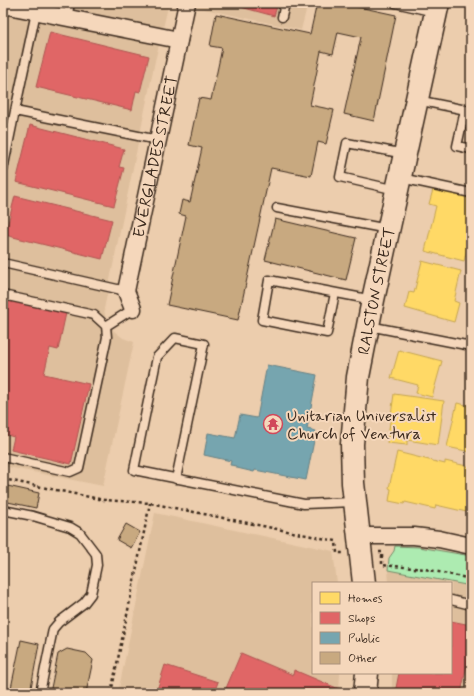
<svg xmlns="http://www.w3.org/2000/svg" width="474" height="696" font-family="Mynerve,sans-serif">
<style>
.built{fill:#debf9d}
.green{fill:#adebb1;stroke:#748a68}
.homes{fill:#ffd966;stroke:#c4a450}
.shops{fill:#e06666;stroke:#ae5450}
.public{fill:#76a5af;stroke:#648084}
.building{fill:#c8a980;stroke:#3b2a1e}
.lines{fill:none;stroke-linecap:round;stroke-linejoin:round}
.lane-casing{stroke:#3b2a1e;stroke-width:11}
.street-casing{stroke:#3b2a1e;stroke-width:19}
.secondary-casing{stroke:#3b2a1e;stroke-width:25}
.path{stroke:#3b2a1e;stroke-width:2.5;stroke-dasharray:3 3;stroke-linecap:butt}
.lane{stroke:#f5d7bb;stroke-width:8}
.street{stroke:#f5d7bb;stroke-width:16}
.secondary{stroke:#f5d7bb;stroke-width:22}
.labels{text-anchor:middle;stroke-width:4;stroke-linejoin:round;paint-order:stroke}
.street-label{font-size:16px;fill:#3b2a1e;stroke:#f5d7bb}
.poi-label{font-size:16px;fill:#3b2a1e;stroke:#f5d7bb;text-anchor:start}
</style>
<rect width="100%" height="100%" fill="#eccdad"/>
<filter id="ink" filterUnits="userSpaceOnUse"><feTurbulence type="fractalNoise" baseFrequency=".025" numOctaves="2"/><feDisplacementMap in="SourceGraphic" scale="8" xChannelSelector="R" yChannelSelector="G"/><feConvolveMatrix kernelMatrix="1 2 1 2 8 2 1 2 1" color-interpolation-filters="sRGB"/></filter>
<g filter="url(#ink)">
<path class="built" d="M3 3H169L155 61 104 309 106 320 114 331 123 338 134 342 103 486 3 466Z
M176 3H308L301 30Z
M155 513 333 551 337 583H313V673H340L339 693H118Z
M388 570 471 586V693H392V673H451V583H389Z"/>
<path class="green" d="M395 546 419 547 471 556V586L388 570 389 558 394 551Z"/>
<path class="homes" d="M434 186 471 196V234L464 261 425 251 436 206 429 204Z
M422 261 461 271 454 301 459 303 454 322 405 308 409 292 414 293Z
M399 350 442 361 432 397 416 393 418 385 391 378Z
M394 394 444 401 438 445 407 440V445L387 443Z
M457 403 471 406V452L447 447Z
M397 452 445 464V461L471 467V513L436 505 435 509 405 502 404 504 389 501 391 489 389 488Z"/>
<path class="shops" d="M226 3H278L274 16Z
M50 32 149 56 140 92 136 91 132 110 36 87Z
M30 125 124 149 119 167 124 168 114 206 16 182Z
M15 196 112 220 102 259 5 235Z
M3 298 66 313 58 350 50 348 44 374 89 384 71 464 11 450 14 437 3 434Z
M451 621 471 625V645L461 693H395L399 673H451Z
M241 653 293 675 294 670 339 689 337 693H224Z
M165 665 218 682 214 693H156Z"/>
<path class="public" d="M267 365 317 375 307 429 316 431 306 480 255 470 254 472 237 468V466L230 465 231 461 204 455 208 433 235 438 240 415 257 418Z"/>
<path class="building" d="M317 3H340L396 15 374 121 344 114 361 37 338 32 333 54 321 51 310 105 334 110 326 144 318 142 311 176 271 168 238 320 167 305 186 216 179 214 182 200 190 202 202 148 189 145 199 98 211 100 222 48 210 46 216 14 310 34Z
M275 219 356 238 346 280 265 260Z
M3 485 39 493 36 508 3 501Z
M126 524 140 532 131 548 117 540Z
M21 640 39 644 30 693H10Z
M67 649 86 653 93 660 86 693H50L58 654Z"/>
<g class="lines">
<g class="lane-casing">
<path id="lane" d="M395 3 435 12
M36 12 15 111 158 140
M282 17 285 3
M67 18 70 3
M417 100 471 111
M465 110 457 146 471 149
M3 170 15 111
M401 178 471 193
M396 190 340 177 347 143 405 154
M277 208 388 229
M3 263 126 291
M335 293 327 333 262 320 269 280 373 300
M3 295 94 315 106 326 107 337 79 468 70 472 3 457
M106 326 133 309
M369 326 471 346
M176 479 204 344 175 338 157 357 134 470 304 504 354 502
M3 510 33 516 70 527 80 533 96 554 97 565 91 594 84 603 59 622 53 629 40 693
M451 600 471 605"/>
</g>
<g class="street-casing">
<g id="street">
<path d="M3 5 179 40"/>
<path id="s1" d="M133 309 126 291 187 3"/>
<path d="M358 536H414L439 539 471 546"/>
</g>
</g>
<g class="secondary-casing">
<g id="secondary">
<path id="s2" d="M364 583 353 483 352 444 358 377 373 300 438 3"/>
<path d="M365 693 367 673"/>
</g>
</g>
<path class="path" d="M3 479 104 500 150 503 336 541 337 553H344
M379 552H382V565L425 569 471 579
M111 693 150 503"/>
<use href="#lane" class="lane"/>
<use href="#street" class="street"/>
<use href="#secondary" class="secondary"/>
</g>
</g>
<defs>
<g id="temple-ring" transform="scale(1)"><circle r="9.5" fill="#f5d7bb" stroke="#d1495b" stroke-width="1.5"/><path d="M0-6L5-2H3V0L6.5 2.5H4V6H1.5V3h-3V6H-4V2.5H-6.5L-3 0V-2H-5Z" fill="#d1495b"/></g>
</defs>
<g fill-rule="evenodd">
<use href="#temple-ring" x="273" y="424"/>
</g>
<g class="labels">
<g class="street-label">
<text dy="6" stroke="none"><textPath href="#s1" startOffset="157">EVERGLADES STREET</textPath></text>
<text dy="6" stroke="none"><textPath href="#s2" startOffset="295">RALSTON STREET</textPath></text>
</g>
<g class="poi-label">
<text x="287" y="421">Unitarian Universalist<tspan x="287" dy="18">Church of Ventura</tspan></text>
</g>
</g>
<rect width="474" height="696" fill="none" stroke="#f5d7bb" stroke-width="16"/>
<rect x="8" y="8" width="458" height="680" fill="none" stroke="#3b2a1e" stroke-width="1.5" filter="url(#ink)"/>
<rect x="312" y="582" width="140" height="92" fill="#f5d7bb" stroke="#ab927c"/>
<rect x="320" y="592" width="20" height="12" fill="#ffd966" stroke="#ab927c"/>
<text x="348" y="602" font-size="12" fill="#3b2a1e">Homes</text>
<rect x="320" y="612" width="20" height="12" fill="#e06666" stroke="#ab927c"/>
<text x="348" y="622" font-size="12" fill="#3b2a1e">Shops</text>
<rect x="320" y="632" width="20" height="12" fill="#76a5af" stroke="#ab927c"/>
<text x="348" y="642" font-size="12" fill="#3b2a1e">Public</text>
<rect x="320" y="652" width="20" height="12" fill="#c8a980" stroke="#ab927c"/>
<text x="348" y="662" font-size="12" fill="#3b2a1e">Other</text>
</svg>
